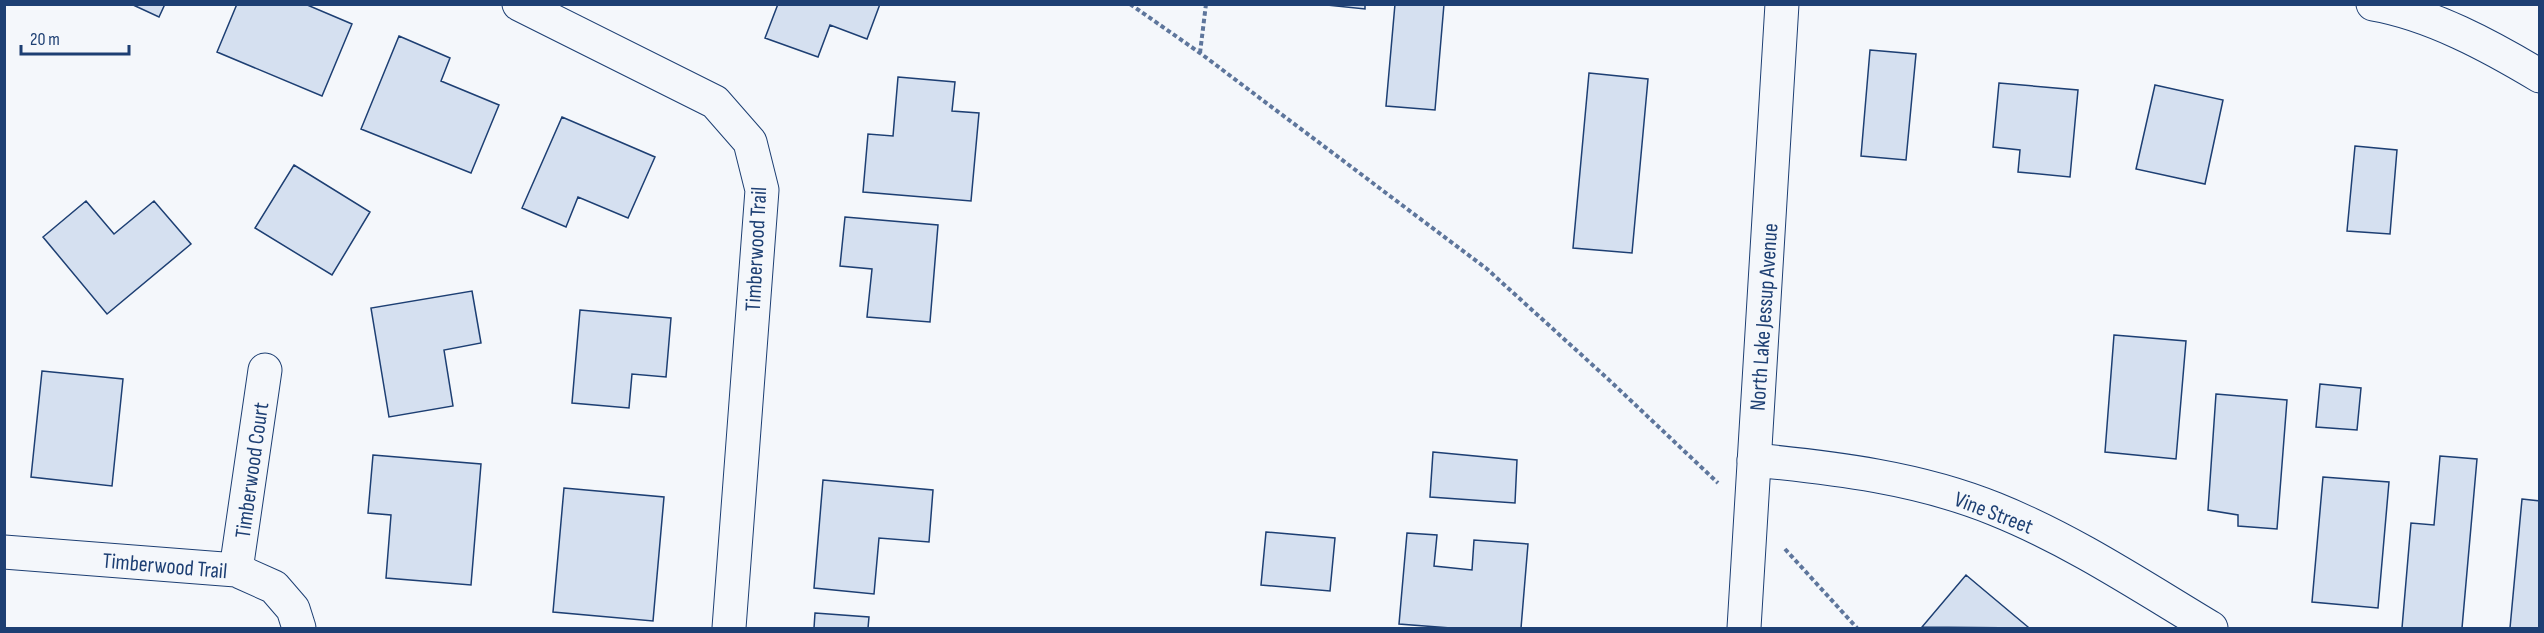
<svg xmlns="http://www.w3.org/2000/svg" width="2544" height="633" font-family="'Sofia Sans Condensed',sans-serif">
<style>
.building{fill:#d5e0f0;stroke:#1d3f73;stroke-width:1.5}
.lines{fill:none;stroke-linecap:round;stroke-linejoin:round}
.street-casing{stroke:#1d3f73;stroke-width:35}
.secondary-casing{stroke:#1d3f73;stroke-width:35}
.path{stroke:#5e769c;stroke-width:4;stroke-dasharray:4.5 3;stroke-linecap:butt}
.street{stroke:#f4f7fb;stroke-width:33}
.secondary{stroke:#f4f7fb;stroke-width:33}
.labels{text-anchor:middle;stroke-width:4.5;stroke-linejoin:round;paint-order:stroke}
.street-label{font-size:22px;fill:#1d3f73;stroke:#f4f7fb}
</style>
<rect width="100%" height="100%" fill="#f4f7fb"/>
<path class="building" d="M131 4H165L159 17Z
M237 4H305L352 24 322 96 217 52Z
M778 4H880L867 39 830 25 818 57 765 38Z
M1317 4H1365V9Z
M1395 4H1444L1435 110 1386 106Z
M399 36 450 58 441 81 499 105 471 173 361 129Z
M1870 50 1916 54 1906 160 1861 156Z
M1589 73 1648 79 1632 253 1573 248Z
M898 77 955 82 952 111 979 113 971 201 863 192 868 134 893 136Z
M1999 83 2078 90 2070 177 2018 172 2020 150 1993 147Z
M2155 85 2223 100 2205 184 2136 169Z
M562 117 655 157 628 218 578 197 566 227 522 208Z
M2355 146 2397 150 2390 234 2347 231Z
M294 165 370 212 332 275 255 228Z
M86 201 114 234 154 201 191 244 107 314 43 237Z
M845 217 938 225 930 322 867 317 872 269 840 266Z
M472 291 481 343 444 350 453 406 389 417 371 308Z
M580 310 671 318 666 377 632 374 629 408 572 403Z
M2114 335 2186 341 2176 459 2105 452Z
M42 371 123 379 112 486 31 477Z
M2320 384 2361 388 2357 430 2316 427Z
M2216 394 2287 400 2277 529 2238 526V515L2208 510Z
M1433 452 1517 460 1515 503 1430 497Z
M373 455 481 464 471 585 386 578 391 515 368 513Z
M2440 456 2477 459 2462 628H2402L2411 523 2434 525Z
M2323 477 2389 482 2378 608 2312 602Z
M823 480 933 490 929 542 879 538 874 594 814 588Z
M564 488 664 497 653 621 553 612Z
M2522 499 2540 501V628H2510Z
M1266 532 1335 538 1330 591 1261 585Z
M1407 533 1437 535 1434 566 1472 570 1474 540 1528 544 1521 628H1451L1399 624Z
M1966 575 2028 627 2026 628 1922 627Z
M815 613 869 617 868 628H814Z"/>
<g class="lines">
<g class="street-casing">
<path id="street" d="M519 4 715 102 750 142 762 190 729 628
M1754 460C1835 468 1919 478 1995 509 2072 540 2141 586 2211 628
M4 552 236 570 274 587 293 609 299 628
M236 570 265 370"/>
</g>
<g class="secondary-casing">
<path id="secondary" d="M2373 4C2431 14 2490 46 2540 76
M1744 628 1782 4"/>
</g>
<path class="path" d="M1130 4 1200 53 1487 269 1608 379 1718 483
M1200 53 1206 4
M1785 549 1857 628"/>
<use href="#street" class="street"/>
<use href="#secondary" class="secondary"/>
</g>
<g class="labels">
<g class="street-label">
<text transform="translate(755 249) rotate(-87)" y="8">Timberwood Trail</text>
<text transform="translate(1763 317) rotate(-86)" y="8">North Lake Jessup Avenue</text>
<text transform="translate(251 470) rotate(-82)" y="8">Timberwood Court</text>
<text transform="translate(1994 512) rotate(21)" y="8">Vine Street</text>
<text transform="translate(165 565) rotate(5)" y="8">Timberwood Trail</text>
</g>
</g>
<rect width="2544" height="633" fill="none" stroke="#1d3f73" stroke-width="12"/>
<path d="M21 45v9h108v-9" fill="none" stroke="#1d3f73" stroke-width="3"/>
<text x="30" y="45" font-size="18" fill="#1d3f73" stroke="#f4f7fb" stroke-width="4.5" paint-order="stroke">20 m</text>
</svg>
